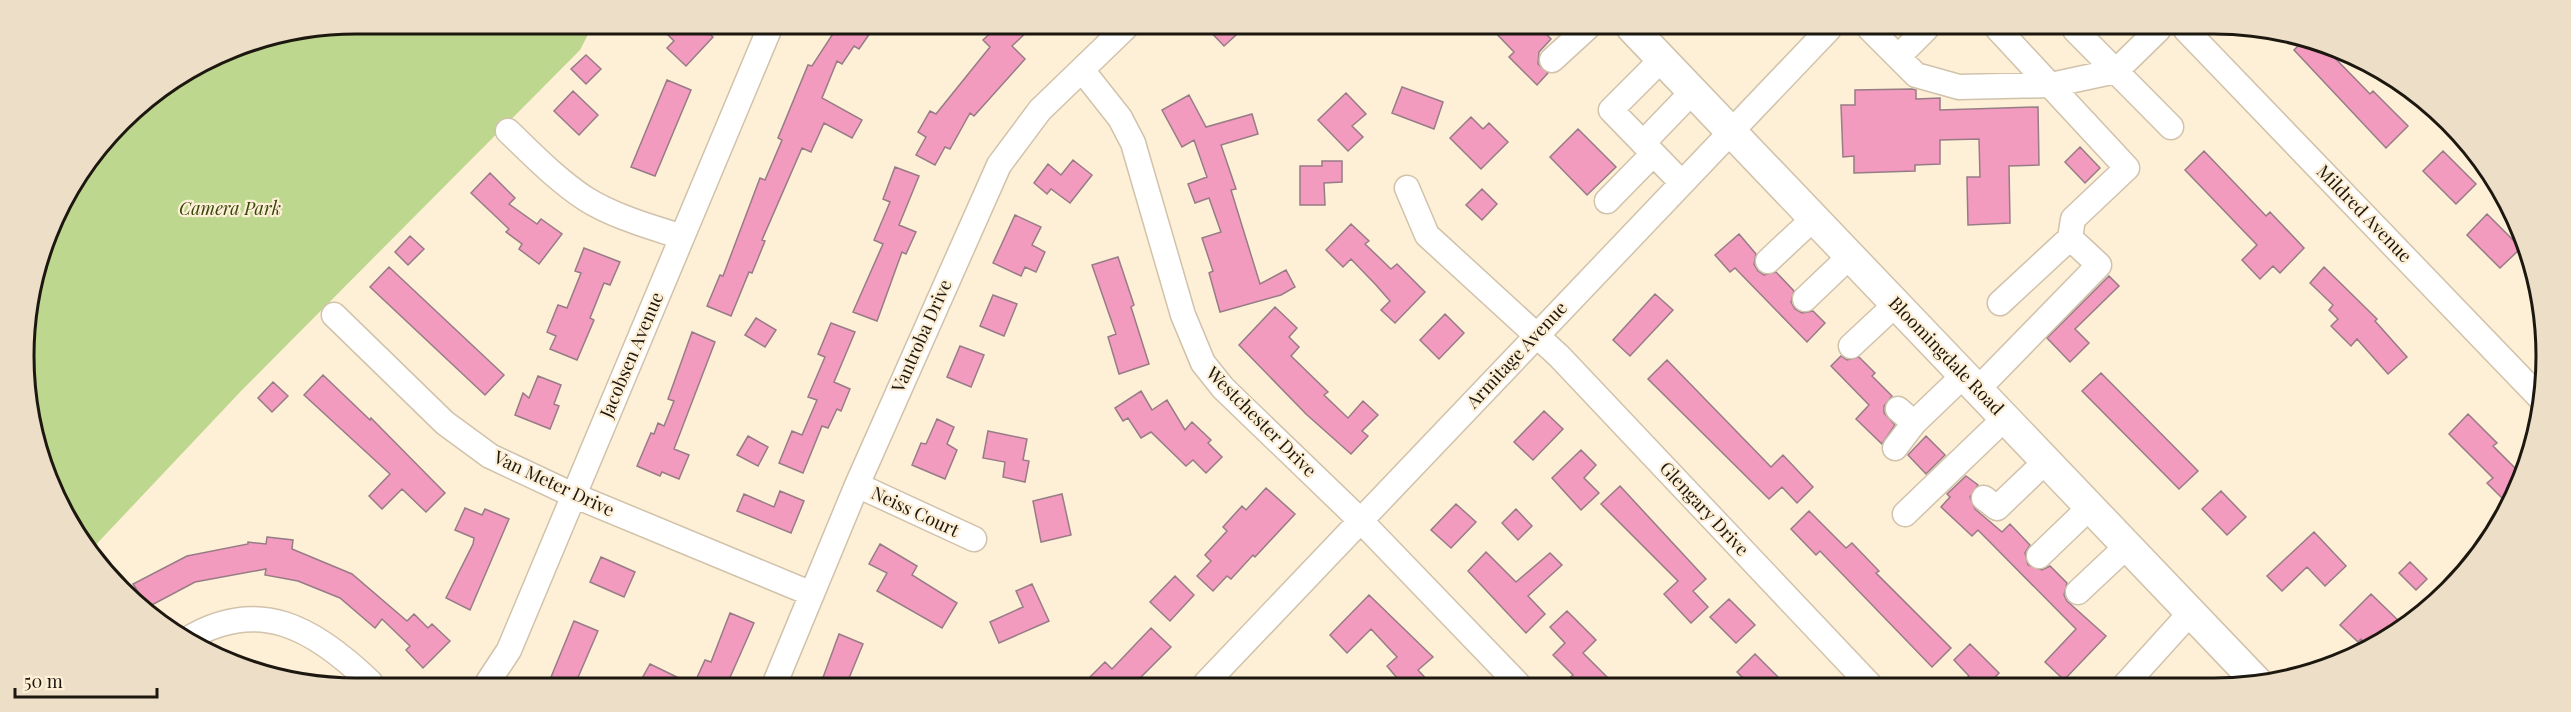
<svg xmlns="http://www.w3.org/2000/svg" width="2571" height="712" font-family="'Playfair Display',serif">
<style>
.green{fill:#bed78e}
.building{fill:#f39bbe;stroke:#977c86;stroke-width:1.5}
.lines{fill:none;stroke-linecap:round;stroke-linejoin:round}
.minor-casing{stroke:#d1c2ab;stroke-width:27}
.major-casing{stroke:#d1c2ab;stroke-width:33}
.minor{stroke:#fff;stroke-width:24}
.major{stroke:#fff;stroke-width:30}
.labels{text-anchor:middle;stroke-width:4.5;stroke-linejoin:round;paint-order:stroke}
.park-label{font-size:18px;font-style:italic;fill:#374708;stroke:#feefd7}
.street-label{font-size:18px;fill:#1d180f;stroke:#feefd7}
.rim{fill:none;stroke:#1d180f;stroke-width:3}
</style>
<rect width="100%" height="100%" fill="#feefd7"/>
<path class="green" d="M356 24 593 25 580 50 242 390 89 552 35 442 25 334 58 209 137 107 229 49Z"/>
<path class="building" d="M658 25H700L713 37 686 66 667 48 674 41Z
M838 26H875L859 49 854 46 842 64 837 61 822 98 862 120 852 138 824 123 811 152 802 148 762 240 765 241 752 273 749 272 731 316 707 306 720 275 723 276 760 178 765 180 782 140 778 138 808 65 812 66Z
M998 26H1033L1012 46 1025 59 974 116 970 113 950 149 945 147 935 165 916 155 926 137 918 132 930 111 936 114 990 47 983 40Z
M1206 27H1245L1224 46Z
M1491 28H1540L1551 39 1539 52 1538 64 1548 73 1537 85 1509 57 1514 52Z
M2304 40 2327 50 2370 94 2373 91 2408 126 2386 148 2294 50Z
M586 55 601 69 586 84 571 69Z
M667 80 691 90 655 176 631 167Z
M1402 87 1443 102 1434 129 1392 113Z
M1912 89 1916 90V99L1940 98V110L2038 107 2039 165 2009 166 2010 223 1968 225 1967 177H1980L1979 139 1940 140V164L1915 165V171L1854 173V156L1843 157 1841 105H1855V90Z
M573 91 598 115 579 135 554 111Z
M1346 93 1366 114 1352 126 1363 137 1348 151 1318 120Z
M1189 95 1206 127 1252 114 1258 134 1221 145 1236 189 1231 190 1260 284 1286 270 1295 287 1281 295 1220 312 1209 273 1213 271 1202 238 1221 232 1209 198 1195 203 1188 184 1207 177 1194 140 1182 147 1162 110Z
M1471 117 1483 129 1489 123 1508 142 1481 169 1450 138Z
M1578 129 1616 167 1587 195 1550 157Z
M2080 147 2100 168 2085 183 2065 162Z
M2204 151 2266 216 2270 212 2304 248 2280 273 2273 266 2260 279 2242 260 2257 245 2185 170Z
M2443 151 2476 184 2456 204 2423 171Z
M1073 160 1092 175 1070 203 1051 189 1047 194 1034 183 1048 164 1061 175Z
M1322 161H1342V182L1324 183 1325 205H1300V166H1322Z
M895 167 919 176 899 225 916 232 906 254 902 252 877 321 853 312 883 244 874 240 890 202 883 199Z
M490 173 515 198 509 204 537 224 541 219 562 234 539 264 519 249 522 244 506 232 509 229 471 193Z
M1482 189 1497 204 1482 220 1466 205Z
M2487 214 2521 248 2500 268 2467 235Z
M1015 215 1041 227 1032 245 1045 252 1036 272 1025 267 1021 276 993 263Z
M1351 224 1369 241 1365 244 1391 269 1397 264 1425 292 1395 323 1381 310 1390 301 1376 285 1351 259 1343 267 1326 250Z
M1739 234 1756 254 1754 264 1758 271 1764 275 1776 272 1794 291 1791 302 1795 309 1802 313 1813 311 1825 323 1807 342 1735 268 1730 272 1715 255Z
M410 236 424 249 408 265 395 252Z
M584 248 620 262 610 285 604 283 590 318 594 320 577 360 550 349 556 336 547 332 558 305 567 308 581 273 575 271Z
M1118 257 1134 305 1131 307 1149 364 1119 374 1108 337 1116 334 1092 265Z
M389 267 504 375 485 395 370 287Z
M2324 267 2377 319 2375 321 2407 357 2388 374 2357 339 2351 346 2331 326 2338 319 2329 310 2333 305 2310 283Z
M2109 276 2119 286 2075 329 2089 343 2070 362 2047 338Z
M1655 294 1673 310 1630 356 1613 340Z
M993 295 1017 304 1004 336 980 326Z
M1275 307 1297 328 1289 337 1299 347 1291 356 1328 392 1324 395 1348 418 1363 401 1378 415 1362 431 1368 436 1351 454 1306 414 1239 345Z
M1445 314 1464 333 1439 359 1420 340Z
M756 318 776 330 765 347 745 335Z
M831 323 855 332 834 382 850 389 841 411 837 409 828 428 822 426 803 473 779 463 792 431 802 435 817 400 808 397 825 357 818 354Z
M692 332 715 342 674 449 689 455 679 479 662 472 660 476 637 466 651 433 654 434 658 423 664 426 674 401 668 399Z
M960 346 984 355 971 387 947 377Z
M1841 356 1847 360 1859 357 1875 373 1872 376 1892 396 1884 406V413L1895 425 1882 444 1856 419 1869 405 1831 366Z
M1667 360 1771 467 1783 455 1813 487 1797 503 1782 487 1769 499 1648 379Z
M2101 373 2198 471 2179 489 2082 391Z
M323 375 370 420 371 418 445 493 426 512 402 489 382 509 369 496 390 474 304 395Z
M538 376 561 385 554 404 559 406 550 429 515 415 523 393 529 398Z
M273 382 288 396 272 412 258 398Z
M1141 391 1152 410 1167 400 1185 430 1192 422 1211 440 1208 443 1222 457 1206 473 1193 460 1186 466 1151 432 1141 438 1128 418 1123 421 1115 408Z
M1544 411 1563 429 1533 460 1514 442Z
M2468 414 2497 443 2493 446 2521 474 2509 505 2487 483 2493 478 2449 434Z
M937 419 954 427 947 444 957 450 945 479 912 465 921 443 926 444Z
M988 431 1027 439 1023 460 1029 461 1025 482 1003 477 1005 462 983 458Z
M748 436 768 447 758 466 737 455Z
M1926 436 1945 455 1926 474 1908 455Z
M1581 450 1596 465 1584 478 1599 493 1581 510 1552 478Z
M1966 476 1978 485 1970 497 1975 509 2002 532 2010 524 2030 545 2025 553 2028 565 2042 570 2050 566 2067 583 2064 595 2067 601 2106 636 2064 680 2045 662 2076 629 1978 530 1972 536 1941 507 1950 497 1947 494Z
M1620 486 1706 579 1693 591 1708 607 1691 623 1664 594 1678 581 1601 504Z
M1266 488 1295 514 1255 557 1253 555 1231 579 1227 576 1213 591 1197 576 1211 561 1205 555 1227 531 1223 527 1242 506 1246 510Z
M780 491 804 501 791 533 737 511 744 494 774 507Z
M2221 491 2246 517 2227 535 2202 509Z
M1062 494 1071 535 1041 542 1033 501Z
M1456 504 1476 522 1451 548 1431 530Z
M465 508 482 515 485 509 509 519 470 610 446 598 473 544 474 538 455 530Z
M1516 509 1532 526 1518 540 1502 523Z
M1809 511 1846 548 1852 543 1879 571 1876 573 1951 648 1932 667 1820 551 1816 555 1791 529Z
M2314 532 2346 566 2325 586 2307 567 2282 591 2267 576Z
M267 537 293 540 292 549 352 574 407 621 414 614 428 628 432 624 450 641 423 668 406 650 410 646 382 619 375 628 340 598 298 581 265 575 266 569 195 582 148 607 133 584 187 556 248 544V542L266 544Z
M880 544 917 566 912 575 957 603 942 628 877 591 887 573 869 564Z
M1486 552 1516 582 1550 553 1562 565 1528 596 1545 614 1526 633 1468 571Z
M601 557 635 572 624 597 590 582Z
M2410 562 2427 579 2416 590 2399 573Z
M1175 576 1194 595 1170 621 1150 602Z
M1032 584 1049 621 999 643 990 622 1023 607 1016 591Z
M2371 594 2403 625 2368 646 2361 639 2358 642 2340 625Z
M1369 595 1433 657 1418 670 1431 684H1402L1387 666 1397 657 1371 629 1347 653 1330 635Z
M1729 599 1755 625 1736 643 1710 617Z
M1567 611 1596 640 1583 653 1614 684H1563L1573 675 1553 655 1565 643 1550 627Z
M730 613 754 623 728 682H695L705 660 711 662Z
M574 621 598 631 576 682H549Z
M1151 628 1171 647 1135 683H1084L1105 662 1112 669Z
M839 634 863 644 847 683H821Z
M1970 644 1999 673 1988 685H1960L1969 676 1954 660Z
M1755 654 1785 684H1749L1737 672Z
M650 664 687 682H640Z"/>
<g class="lines">
<g class="minor-casing">
<path id="minor" d="M1870 29 1916 75 1959 87 2051 85 2116 71 2158 30
M1998 29 2127 168 2073 219 2070 238 2000 303
M2075 30 2171 127
M2186 30 2541 399
M1898 57 1926 29
M1662 59 1611 110 1681 182
M1552 60 1587 28
M1082 70 1120 118 1133 143 1183 315 1203 363 1223 388 1361 521 1518 684
M508 131C533 155 557 180 586 199 615 217 649 226 682 237
M1643 143 1693 91
M1407 188 1427 235 1559 356 1870 685
M1607 201 1653 154
M1768 261 1814 218
M1805 299 1850 256
M334 315 445 423 490 456 573 495 812 594
M1851 346 1896 304
M1978 389 2099 265 2070 238
M1898 409 1914 423
M1895 448 1914 423 1964 375
M857 485 974 539
M1984 498 1997 508 2046 461
M1905 514 2005 418
M2039 556 2090 507
M2078 592 2127 546
M186 640C259 595 315 629 370 682
M488 682 509 650 771 25
M775 683 857 485 999 165 1040 110 1126 27
M1206 683 1829 29
M2125 685 2191 612"/>
</g>
<g class="major-casing">
<path id="major" d="M1632 28 2260 685"/>
</g>
<use href="#minor" class="minor"/>
<use href="#major" class="major"/>
</g>
<g class="labels">
<g class="park-label">
<text x="230" y="215">Camera Park</text>
</g>
<g class="street-label">
<text transform="translate(2364 214) rotate(46)" y="6">Mildred Avenue</text>
<text transform="translate(922 336) rotate(-66)" y="6">Vantroba Drive</text>
<text transform="translate(632 355) rotate(-67)" y="6">Jacobsen Avenue</text>
<text transform="translate(1517 355) rotate(-47)" y="6">Armitage Avenue</text>
<text transform="translate(1946 356) rotate(46)" y="6">Bloomingdale Road</text>
<text transform="translate(1261 422) rotate(45)" y="6">Westchester Drive</text>
<text transform="translate(554 484) rotate(25)" y="6">Van Meter Drive</text>
<text transform="translate(1704 509) rotate(47)" y="6">Glengary Drive</text>
<text transform="translate(915 512) rotate(25)" y="6">Neiss Court</text>
</g>
</g>
<path d="M0 0H2571V712H0ZM356 34H2214A322 322 0 0 1 2536 356V356A322 322 0 0 1 2214 678H356A322 322 0 0 1 34 356V356A322 322 0 0 1 356 34Z" fill="#ecdec7" fill-rule="evenodd"/>
<path class="rim" d="M356 34H2214A322 322 0 0 1 2536 356V356A322 322 0 0 1 2214 678H356A322 322 0 0 1 34 356V356A322 322 0 0 1 356 34Z"/>
<path d="M15 688v9h142v-9" fill="none" stroke="#1d180f" stroke-width="3"/>
<text x="24" y="688" font-size="18" fill="#1d180f" stroke="#feefd7" stroke-width="4.5" paint-order="stroke">50 m</text>
</svg>
